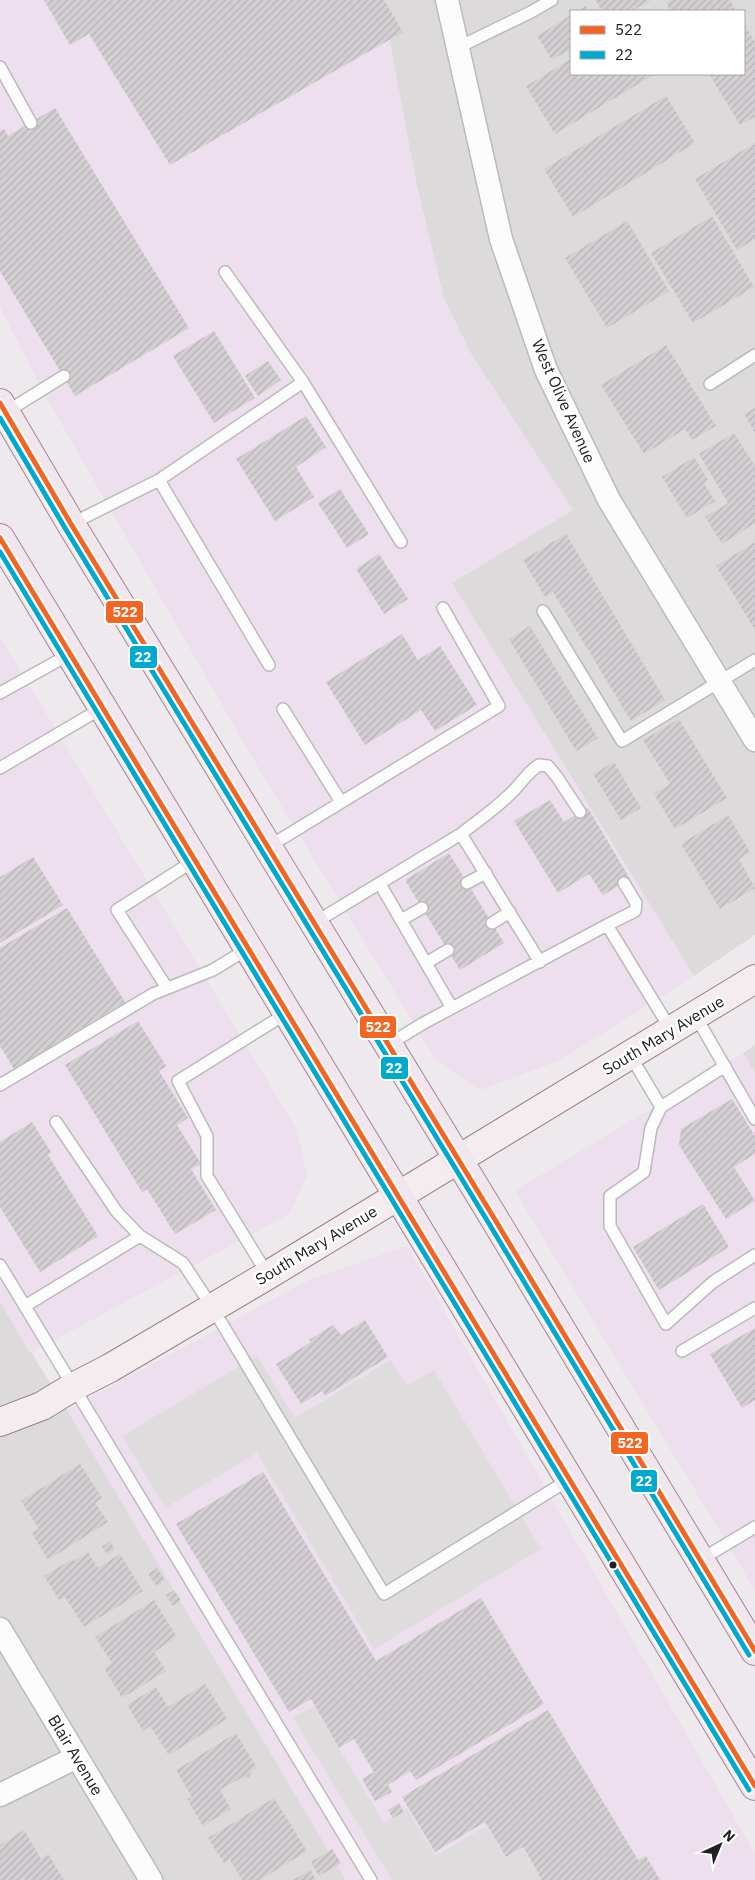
<svg xmlns="http://www.w3.org/2000/svg" width="755" height="1880" font-family="'IBM Plex Sans',sans-serif">
<style>
.residential{fill:#dddadc;fill-rule:evenodd}
.commercial{fill:#eddfee}
.parking{fill:#dedcdd}
.building{fill:url(#building-hatch)}
.lines{fill:none;stroke-linecap:round;stroke-linejoin:round}
.service-casing{stroke:#bcbabc;stroke-width:14}
.minor-casing{stroke:#bcbabc;stroke-width:25}
.secondary-casing{stroke:#988184;stroke-width:30}
.primary-casing{stroke:#a48696;stroke-width:30}
.service{stroke:#fcfcfc;stroke-width:11}
.minor{stroke:#fcfcfc;stroke-width:22}
.secondary{stroke:#f4ecee;stroke-width:28}
.primary{stroke:#f1e6ed;stroke-width:28}
.bus-1-casing{stroke:#fff;stroke-width:9}
.bus-2-casing{stroke:#fff;stroke-width:9}
.bus-1{stroke:#f26522;stroke-width:5}
.bus-2{stroke:#00a9ce;stroke-width:5}
.bus-dot{fill:#202020;stroke:#fff;stroke-width:2}
.labels{text-anchor:middle;stroke-width:5;stroke-linejoin:round;paint-order:stroke}
.street-label{font-size:16px;fill:#202020;stroke:#fff}
.line-badge{stroke:#fff;stroke-width:2}
.badge-label{font-size:14px;text-anchor:middle;font-weight:bold;fill:#fff}
</style>
<defs>
<pattern id="building-hatch" width="6" height="6" patternUnits="userSpaceOnUse" patternTransform="scale(1.25)"><rect width="6" height="6" fill="#d4cfd2"/><path d="M-1 1l2-2M0 6l6-6M5 7l2-2" fill="none" stroke="#b6b1b4"/></pattern>
</defs>
<rect width="100%" height="100%" fill="#eee9ec"/>
<path class="residential" d="M382 0H755V935L694 976 452 583 470 352 444 299 416 182ZM571 11H744V74H571Z
M755 1045V1073L743 1053Z
M0 1302 67 1410 346 1880H0Z"/>
<path class="commercial" d="M0 0H382L416 182 444 299 470 352 573 510 452 583 694 976 558 1061 480 1090 436 1060 250 754 44 393 0 307Z
M0 637 297 1130 307 1176 289 1214 30 1353 0 1302Z
M743 1053 755 1073V1590L515 1191Z
M407 1246 755 1854V1880H346L67 1410 311 1279Z"/>
<path class="parking" d="M257 1356 295 1418 391 1360 407 1386 434 1370 541 1549 374 1649 257 1453 165 1508 122 1436Z
M314 1706 384 1823 407 1809 435 1856 486 1826 506 1858 522 1848 542 1880H392L293 1718Z"/>
<path class="building" d="M44 0H384L403 32 170 165 89 34 70 45Z
M595 0H651L632 11H602Z
M670 0H730L736 11H671L666 3Z
M586 6 589 11H577Z
M571 15V49L552 60 537 36Z
M744 24 755 42V117L740 125 709 74H744Z
M571 59V74H655L555 134 526 86Z
M666 96 695 143 573 217 544 169Z
M55 108 189 328 75 396 0 271V131L4 129 8 136Z
M755 143V239L737 250 695 179Z
M712 216 754 287 693 323 651 253Z
M627 221 669 291 607 328 565 258Z
M214 331 255 398 214 423 173 356Z
M666 345 716 426 692 440 685 429 644 454 601 385Z
M268 361 281 380 258 396 245 376Z
M755 408V433L744 414Z
M306 416 326 447 296 467 314 497 275 521 236 459Z
M734 433 755 466V523L722 544 705 517 728 503 699 454Z
M694 457 708 480 704 483 715 501 687 518 662 477Z
M340 489 369 534 347 548 318 503Z
M566 534 665 700 631 721 553 592 545 597 523 560Z
M755 542V630L716 566Z
M379 554 408 599 384 614 356 569Z
M530 626 598 738 576 751 509 639Z
M402 634 418 660 440 646 477 705 435 731 421 710 365 745 326 682Z
M679 719 727 798 675 829 654 794 670 784 643 740Z
M614 762 641 808 621 820 593 774Z
M550 800 564 822 588 808 630 879 603 895 589 874 558 893 514 821Z
M728 815 750 852 739 859 755 888 720 909 681 844Z
M449 853 504 943 460 970 405 880Z
M33 857 63 905 0 943V877Z
M67 908 125 1002 14 1069 0 1046V948Z
M138 1021 166 1066 159 1071 188 1118 177 1125 201 1164 191 1169 216 1210 175 1234 147 1189 142 1192 65 1065Z
M732 1099 755 1136V1154L734 1167 755 1201 726 1219 679 1145 681 1129Z
M32 1122 51 1152 48 1155 98 1236 40 1272 0 1207V1142Z
M703 1204 729 1247 659 1290 633 1247Z
M365 1320 388 1357 325 1396 322 1391 301 1404 276 1364 311 1342 309 1340 333 1325 341 1335Z
M755 1328V1400L742 1408 710 1354Z
M80 1464 102 1498 95 1503 108 1522 48 1560 32 1533 39 1529 21 1501Z
M263 1472 376 1661 481 1598 544 1704 416 1780 410 1771 388 1785 392 1792 375 1801 362 1779 374 1772 354 1739 339 1748 311 1699 289 1712 176 1524Z
M110 1541 115 1549 107 1554 102 1547Z
M88 1552 98 1568 120 1554 143 1591 84 1627 65 1597 59 1600 44 1576 73 1559 74 1561Z
M157 1568 165 1580 157 1586 148 1574Z
M174 1590 181 1600 173 1606 166 1595Z
M154 1600 177 1637 154 1652 166 1671 122 1698 104 1668 112 1663 95 1637Z
M205 1684 227 1719 169 1755 150 1726 143 1731 127 1705 156 1687 168 1707Z
M548 1710 638 1860 646 1856 660 1880H542L523 1847 506 1857 485 1822 435 1852 402 1797Z
M236 1733 257 1768 252 1770 249 1777 241 1778 220 1790 231 1809 203 1826 187 1799 192 1797 176 1770Z
M274 1798 307 1851 260 1880H242L230 1860 224 1863 208 1838Z
M399 1803 404 1812 393 1818 388 1810Z
M24 1830 41 1859 48 1854 64 1880H25L24 1878 21 1880H0V1845Z
M332 1849 341 1863 319 1876 311 1862Z
M310 1870 316 1880H293Z"/>
<g class="lines">
<g class="service-casing">
<path id="service" d="M457 48 531 12 552 0
M0 67 31 123
M225 272 303 382
M710 384 755 355
M6 412 64 376
M159 480 269 665
M71 524 159 480 303 382 401 542
M543 611 622 741 755 660
M0 693 70 654
M283 709 341 802
M0 768 102 708
M461 834C477 821 494 810 508 796 520 786 526 773 539 765L548 766 557 777 580 812
M268 847 499 706 443 608
M467 883 486 873
M380 884 452 1008
M401 920 422 908
M314 923 461 834 540 962
M492 923 510 912
M607 925 635 911 636 903 624 883
M426 963 448 950
M167 988 117 910 195 860
M695 1015 755 1119
M388 1045 422 1024 607 925 671 1030
M630 1055 661 1107
M725 1066 661 1107 651 1128 644 1172 610 1196V1226L666 1324 713 1282 755 1255
M0 1085 153 994 213 970 249 948
M56 1122 117 1212 140 1236 183 1263 212 1307 384 1594 570 1479
M0 1265 371 1880
M268 1275 207 1176V1136L178 1081 287 1013
M25 1306 140 1236
M682 1351 755 1308
M700 1560 755 1527"/>
</g>
<g class="minor-casing">
<path id="minor" d="M447 0 501 239 546 370 609 500 755 740
M0 1629 151 1880
M0 1795 77 1757"/>
</g>
<g class="secondary-casing">
<path id="secondary" d="M0 1422 42 1406 73 1387 110 1368 268 1275 755 979"/>
</g>
<g class="primary-casing">
<path id="primary" d="M0 403 71 524 494 1218 755 1651
M0 538 755 1786"/>
</g>
<use href="#service" class="service"/>
<use href="#minor" class="minor"/>
<use href="#secondary" class="secondary"/>
<use href="#primary" class="primary"/>
<g class="bus-1-casing">
<path id="bus-1" d="M0 403 71 524 494 1218 755 1651
M0 538 755 1786"/>
</g>
<g class="bus-2-casing">
<path id="bus-2" d="M0 418 65 528 488 1222 749 1655
M0 552 749 1790"/>
</g>
<use href="#bus-1" class="bus-1"/>
<use href="#bus-2" class="bus-2"/>
</g>
<circle class="bus-dot" cx="613" cy="1565" r="4.5"/>
<g class="labels">
<g class="street-label">
<text transform="translate(564 401) rotate(66)" y="6">West Olive Avenue</text>
<text transform="translate(663 1035) rotate(-31)" y="6">South Mary Avenue</text>
<text transform="translate(316 1245) rotate(-31)" y="6">South Mary Avenue</text>
<text transform="translate(76 1755) rotate(59)" y="6">Blair Avenue</text>
</g>
</g>
<g class="line-badge">
<rect x="105" y="600" width="39" height="24" rx="5" fill="#f26522"/>
<rect x="129" y="645" width="29" height="24" rx="5" fill="#00a9ce"/>
<rect x="359" y="1015" width="38" height="24" rx="5" fill="#f26522"/>
<rect x="380" y="1056" width="29" height="24" rx="5" fill="#00a9ce"/>
<rect x="610" y="1431" width="39" height="24" rx="5" fill="#f26522"/>
<rect x="630" y="1469" width="28" height="24" rx="5" fill="#00a9ce"/>
</g>
<g class="badge-label">
<text x="125" y="617">522</text>
<text x="143" y="662">22</text>
<text x="378" y="1032">522</text>
<text x="394" y="1073">22</text>
<text x="630" y="1448">522</text>
<text x="644" y="1486">22</text>
</g>
<rect x="570" y="10" width="175" height="65" fill="#ffffff" stroke="#a6a6a6"/>
<rect x="580" y="26" width="25" height="8" fill="#f26522" stroke="#a6a6a6"/>
<text x="615" y="35" font-size="15" fill="#202020">522</text>
<rect x="580" y="51" width="25" height="8" fill="#00a9ce" stroke="#a6a6a6"/>
<text x="615" y="60" font-size="15" fill="#202020">22</text>
<g transform="translate(720 1845) rotate(44)" stroke="#ffffff" stroke-width="4" paint-order="stroke">
<path d="M0-4L9 19L0 12L-9 19Z" fill="#202020"/>
<text y="-8" font-size="14" font-weight="bold" text-anchor="middle" fill="#202020">N</text>
</g>
</svg>
